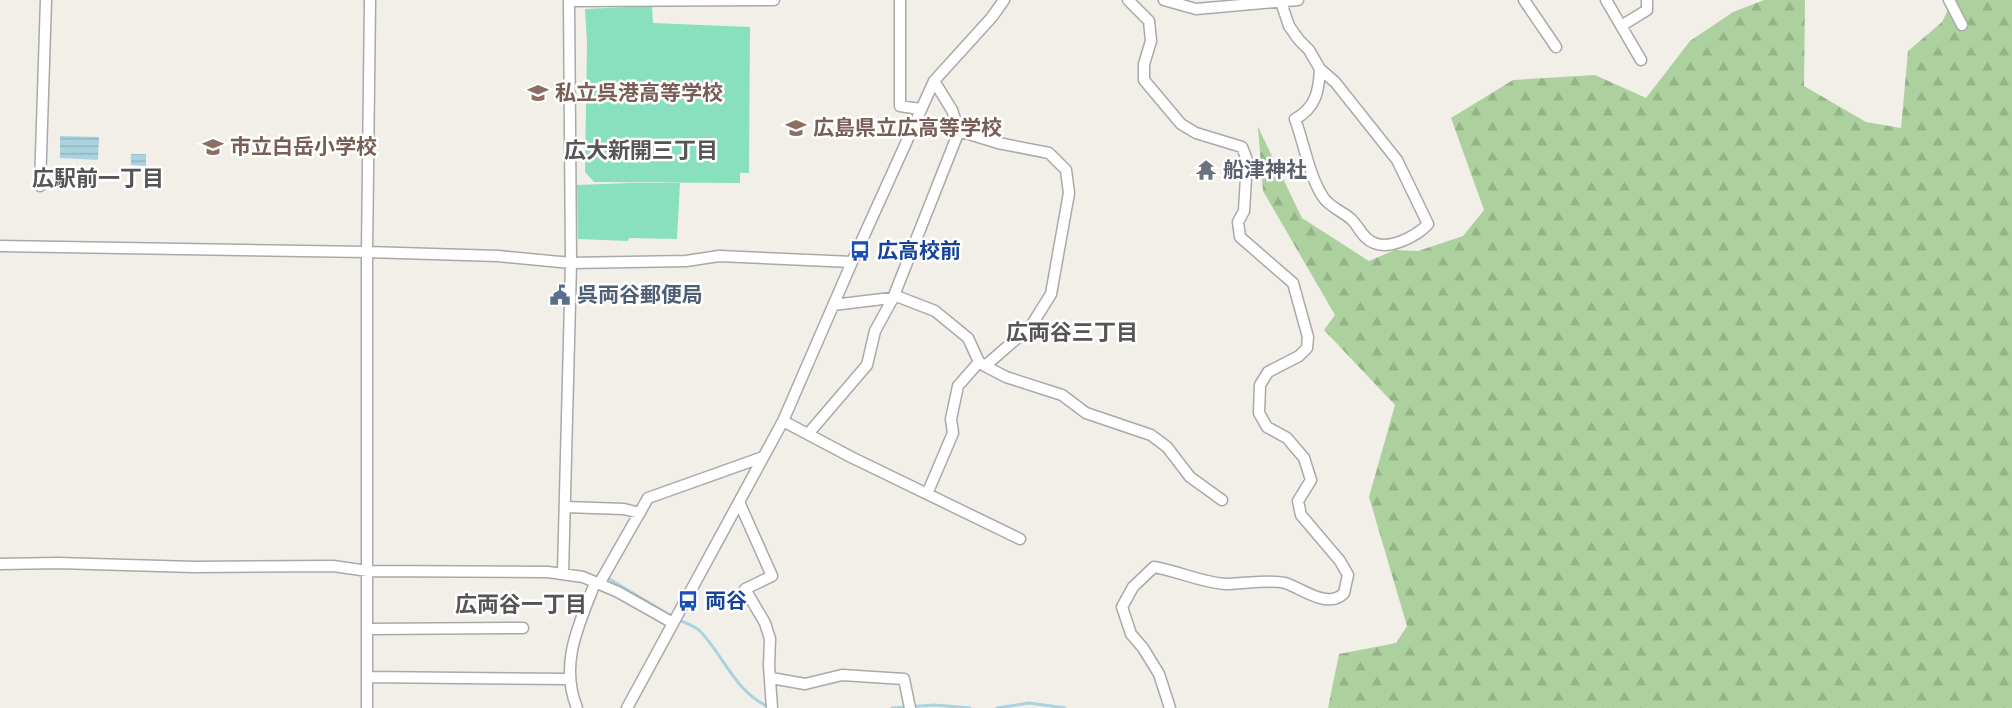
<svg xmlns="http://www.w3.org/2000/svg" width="2012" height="708" font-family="Karla,'Noto Sans JP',sans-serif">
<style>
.forest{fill:url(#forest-firs)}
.pitch{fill:#88e0be}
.water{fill:url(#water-rules)}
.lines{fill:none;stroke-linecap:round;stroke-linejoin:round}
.stream{stroke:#aad3df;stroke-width:3}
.minor-casing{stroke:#a9a9a9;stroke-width:13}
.minor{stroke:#fff;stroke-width:10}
.labels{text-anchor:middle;stroke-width:5;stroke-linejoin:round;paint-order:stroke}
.education-label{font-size:21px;font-weight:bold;fill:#785e54;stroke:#fff;text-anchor:start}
.worship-label{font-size:21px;font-weight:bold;fill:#5b616d;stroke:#fff;text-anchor:start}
.transit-label{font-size:21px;font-weight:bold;fill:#164399;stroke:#fff;text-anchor:start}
.service-label{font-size:21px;font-weight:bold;fill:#4e5e75;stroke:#fff;text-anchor:start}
.neighbourhood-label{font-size:22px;font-weight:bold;fill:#555;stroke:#fff}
</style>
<defs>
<pattern id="forest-firs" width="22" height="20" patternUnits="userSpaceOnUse" patternTransform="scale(1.5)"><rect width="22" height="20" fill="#add19e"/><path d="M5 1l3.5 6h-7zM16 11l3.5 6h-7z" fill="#95b388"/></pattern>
<pattern id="water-rules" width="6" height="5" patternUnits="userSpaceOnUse" patternTransform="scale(1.5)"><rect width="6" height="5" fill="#aad3df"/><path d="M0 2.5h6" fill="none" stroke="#92b5bf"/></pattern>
</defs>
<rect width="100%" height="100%" fill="#f2efe9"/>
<path class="forest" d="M1764 0H1805L1804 86 1866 122 1901 128 1908 51 1942 22 1953 0H2012V708H1328L1339 654 1396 643 1407 626 1369 497 1395 405 1324 330 1335 315 1263 191 1258 127 1302 218 1369 261 1395 250 1418 251 1463 236 1484 210 1451 118 1513 80 1595 75 1646 98 1690 41 1733 12Z"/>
<path class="pitch" d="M652 6 653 23 750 27 749 173H740V183L594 182 585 172 587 42 585 9Z
M630 183H680L677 239 629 238 628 241 578 239 577 185Z"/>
<path class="water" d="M60 136 99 137 98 160 60 158Z
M131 154H146V166L131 165Z"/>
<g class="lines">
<path class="stream" d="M606 577 673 617
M679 620C685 623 695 626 700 631 724 656 735 692 769 707
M892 708 934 705 970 708
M997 708 1029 703 1065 708"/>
<g class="minor-casing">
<path id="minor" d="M900 0V106L920 109
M1128 0 1149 21 1151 41 1144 64V80L1181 124 1196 133 1242 147 1247 160 1244 211 1238 222 1240 237 1293 283 1308 337 1307 348 1299 356 1268 372 1260 385 1259 413 1267 427 1287 438 1304 458 1311 480 1298 501 1301 515 1340 561 1348 575 1344 593C1328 610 1302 588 1285 583 1270 579 1242 584 1225 584 1200 582 1178 571 1154 567L1133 587 1122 607 1131 634 1143 648 1159 674 1170 708
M1164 0 1196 9 1298 0
M1524 0 1556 47
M1606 0 1641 60
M1949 0 1962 25
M569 1 774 0
M1281 2 1289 26 1299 40 1309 50 1320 69 1335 82 1397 160 1428 224C1417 236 1390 250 1374 243 1363 239 1359 227 1352 220 1344 212 1329 207 1323 197 1309 176 1304 143 1295 119 1316 108 1319 90 1320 69
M1621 26 1647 10V0
M934 81 952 110 959 131 998 143 1049 153 1066 170 1069 193 1051 294 1031 326 985 366
M40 186 46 0
M0 246 367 252 498 256 571 263 686 261 719 256 852 262
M833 305 899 297 935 311 968 338 979 362 985 366 1006 377 1062 395 1086 413 1151 435 1167 447 1190 477 1222 500
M783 421 851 457 1020 539
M808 434 867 365 875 331 893 298 959 131
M927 494 953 433 951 419 958 386 979 362
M739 502 772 576 745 589 765 623 770 639 769 666 772 708
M565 507 624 509 640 513
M0 564 58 563 194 567 333 566 368 571 548 572 583 577 618 592 673 623
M563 573 571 263 569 0
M599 584 648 498 763 457
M368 629 523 628
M368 677 569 679
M771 678 805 684 842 675 904 679 910 708
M367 708V252L370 0
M577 708C559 663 579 625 595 583
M627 708 783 421 852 262 934 81 992 17 1004 0"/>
</g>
<use href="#minor" class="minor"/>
</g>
<defs>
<g id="school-bare" transform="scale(1.62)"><path d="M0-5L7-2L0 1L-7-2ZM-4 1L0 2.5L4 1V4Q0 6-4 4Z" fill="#8d6e63" stroke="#fff" stroke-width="2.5" paint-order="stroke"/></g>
<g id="temple-bare" transform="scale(1.62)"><path d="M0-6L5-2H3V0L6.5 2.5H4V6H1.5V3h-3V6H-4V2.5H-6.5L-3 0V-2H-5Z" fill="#6b7280" stroke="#fff" stroke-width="2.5" paint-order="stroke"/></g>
<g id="bus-bare" transform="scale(1.62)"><path d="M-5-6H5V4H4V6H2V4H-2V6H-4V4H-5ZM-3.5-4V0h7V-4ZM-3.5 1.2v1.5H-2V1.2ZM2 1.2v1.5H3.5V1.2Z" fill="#1a4fb4" stroke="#fff" stroke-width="2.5" paint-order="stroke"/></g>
<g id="civic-bare" transform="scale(1.62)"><path d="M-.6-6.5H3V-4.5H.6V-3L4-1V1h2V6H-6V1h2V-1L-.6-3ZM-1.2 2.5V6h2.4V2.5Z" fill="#5c6f8a" stroke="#fff" stroke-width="2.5" paint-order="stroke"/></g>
</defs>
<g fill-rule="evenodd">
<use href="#school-bare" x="538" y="93"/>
<use href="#school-bare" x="796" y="128"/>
<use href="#school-bare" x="213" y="147"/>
<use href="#temple-bare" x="1206" y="170"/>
<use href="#bus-bare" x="860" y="251"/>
<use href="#civic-bare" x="560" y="295"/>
<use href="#bus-bare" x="688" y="601"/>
</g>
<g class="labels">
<g class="education-label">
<text x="555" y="100">私立呉港高等学校</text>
<text x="813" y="135">広島県立広高等学校</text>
<text x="230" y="154">市立白岳小学校</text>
</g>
<g class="worship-label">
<text x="1223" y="177">船津神社</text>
</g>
<g class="transit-label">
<text x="877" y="258">広高校前</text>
<text x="705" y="608">両谷</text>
</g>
<g class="service-label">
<text x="577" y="302">呉両谷郵便局</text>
</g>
<g class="neighbourhood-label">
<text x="641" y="158">広大新開三丁目</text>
<text x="98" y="186">広駅前一丁目</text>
<text x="1072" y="340">広両谷三丁目</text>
<text x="521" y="612">広両谷一丁目</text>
</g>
</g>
</svg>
